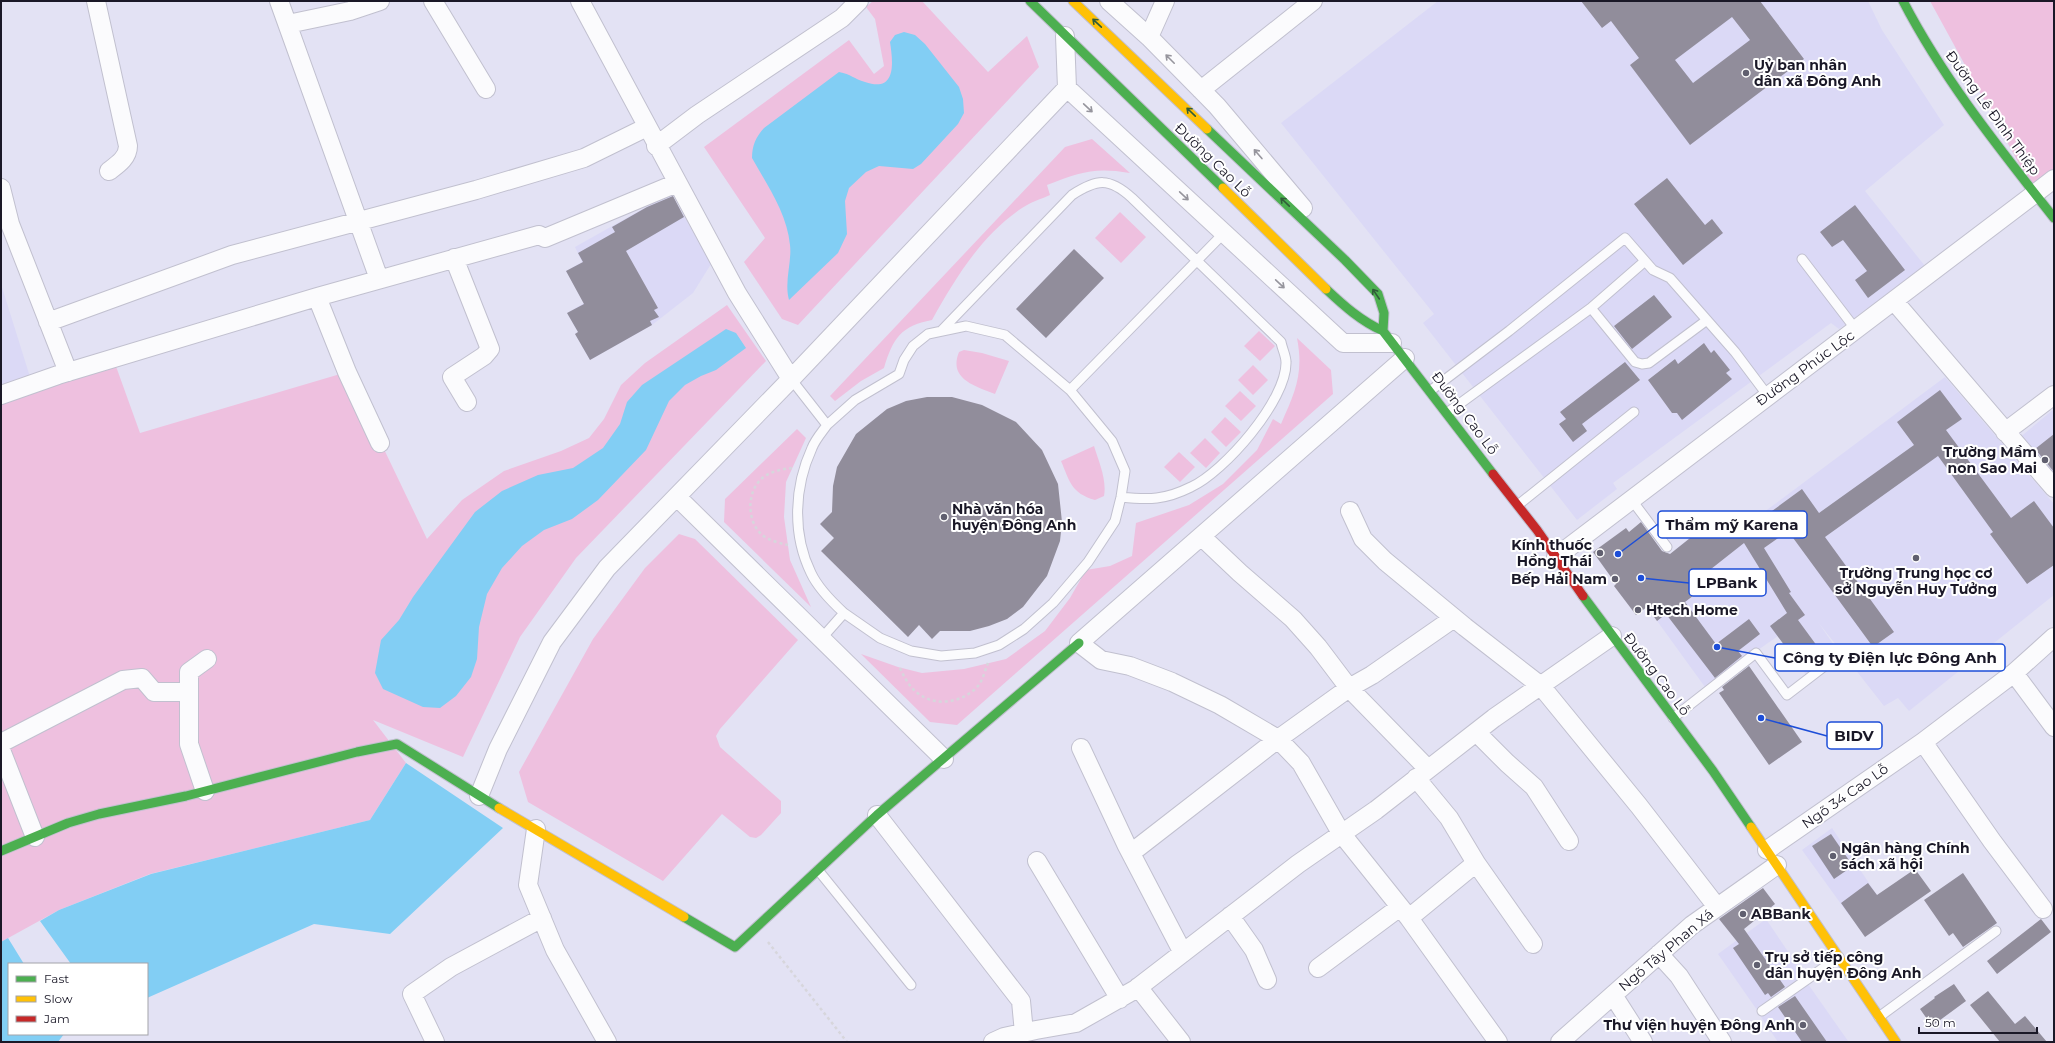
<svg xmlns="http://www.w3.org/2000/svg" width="2055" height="1043" font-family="Montserrat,sans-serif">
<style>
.built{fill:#dbd9f6}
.green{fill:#eec0df}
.water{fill:#82cef4}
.building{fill:#918d9b;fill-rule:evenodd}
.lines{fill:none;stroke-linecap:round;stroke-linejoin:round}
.lane-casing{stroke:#c1c0cf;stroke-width:11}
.street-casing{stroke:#c1c0cf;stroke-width:20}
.fast-casing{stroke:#c1c0cf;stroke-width:11}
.slow-casing{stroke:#c1c0cf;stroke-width:11}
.jam-casing{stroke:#c1c0cf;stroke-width:11}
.path{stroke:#d7d6dc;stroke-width:2.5;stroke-dasharray:3 3;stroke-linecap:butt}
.lane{stroke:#fbfbfd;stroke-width:9}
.street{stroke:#fbfbfd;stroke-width:18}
.fast{stroke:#4caf50;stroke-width:9}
.slow{stroke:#ffc107;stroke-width:9}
.jam{stroke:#c62828;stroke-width:9}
.oneway{stroke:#305c39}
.oneway2{stroke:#96959d}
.poi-dot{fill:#605f6f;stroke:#fff;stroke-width:1.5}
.labels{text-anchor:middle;stroke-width:4;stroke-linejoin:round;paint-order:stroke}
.poi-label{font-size:14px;font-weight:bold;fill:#1a1827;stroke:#fff;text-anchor:start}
.street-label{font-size:14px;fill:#1a1827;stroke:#fff}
.leader{fill:none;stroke:#1d4ed8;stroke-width:1.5}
.callout-dot{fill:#1d4ed8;stroke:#fff;stroke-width:1.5}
.callout{fill:#fff;stroke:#1d4ed8;stroke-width:1.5}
.callout-label{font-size:15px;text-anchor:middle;font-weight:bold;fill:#1a1827}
</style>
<rect width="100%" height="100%" fill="#e3e2f4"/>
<path class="built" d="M1438 1H1868L1882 30 1944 125 1865 191 1925 266 1839 329 1831 323 1613 483 1617 489 1577 520 1423 323 1434 314 1281 123Z
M671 193 711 264 693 293 652 325 590 360 575 334 578 332 567 313 584 303 566 271 582 262 575 247Z
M1 284 30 377 1 388Z
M1945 377 2054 504V595L1909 711 1898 698 1884 706 1818 622 1838 651 1807 676 1778 636 1705 687 1647 607 1694 570 1676 549 1719 515 1728 526 1733 522 1740 530Z
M2054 409V480L2018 439Z
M1832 828 1877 895 1849 915 1802 850Z
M1766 919 1805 977 1757 1010 1718 954Z
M1808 984 1848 1041 1778 1042 1761 1017Z"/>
<path class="green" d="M873 1H922L988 72 1027 36 1039 67 798 325 782 319 744 262 765 238 704 147 849 40 874 74 884 66 875 19 866 7Z
M1930 1H2054V179L2035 193Z
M1092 139 1130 173C1094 167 1081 172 1047 185L1050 195C1041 199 1031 202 1022 208 981 236 956 277 932 320 901 326 893 338 884 368L861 381 835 401 830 396 1065 147Z
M1120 212 1146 237 1121 263 1095 238Z
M727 305 766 361 576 558 520 637 463 757 373 720 406 763 370 820 150 874 59 910 1 942V396L113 358 140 433 347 372 427 539 462 500 504 471 561 451 589 438 604 419 621 385 645 363Z
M1259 331 1275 346 1260 361 1244 346Z
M1297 338 1331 370 1333 394 957 725 930 722 861 654 898 667 922 673 964 669 1006 659 1045 631 1070 598 1086 570 1110 566 1132 556 1136 523 1189 505 1223 484 1257 450 1273 419 1281 424C1295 392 1304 374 1297 338Z
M964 350 982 353 1009 361 995 394C975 386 948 379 959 352Z
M1253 365 1268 380 1253 395 1238 380Z
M1240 391 1256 406 1241 421 1225 406Z
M1225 417 1241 432 1226 447 1211 432Z
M797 429 806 438 786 482 784 517 790 560 811 607 724 522 725 499Z
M1205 438 1220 453 1206 468 1190 453Z
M1094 446C1099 462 1107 480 1104 496L1095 500C1071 493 1070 482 1061 461Z
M1179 452 1195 467 1180 482 1164 467Z
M679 534 695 539 798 640 720 729 716 736 720 747 781 801V813L761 835 756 838 750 837 722 814 663 881 528 802 519 772 593 639 645 568Z"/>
<path class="water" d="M904 32 915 35 925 44 959 87 963 99 964 113 958 124 921 164 913 169 879 166 866 172 849 188 845 201 847 234 838 253 789 300C784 281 792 263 790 245 787 213 767 185 752 158 752 145 756 137 764 128L839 72C851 74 854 79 865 82 897 93 893 62 890 42L895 35Z
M726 329 736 333 746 348 716 370 701 376 685 385 669 401 646 450 598 500 572 519 544 530 522 546 502 568 487 594 479 627 477 659 471 677 456 696 440 708 423 707 383 689 375 673 381 640 399 620 413 597 475 512 502 491 538 475 573 468 603 448 620 424 627 402 642 385Z
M406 763 503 828 390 934 314 924 147 998V964H71L40 921 59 910 151 874 370 820Z
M8 938 24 964H9V1034H64L58 1042H1V942Z"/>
<path class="building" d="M1581 1H1760L1804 59 1690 145 1630 65 1639 58 1611 21 1602 28ZM1732 17 1750 40 1693 83 1675 60Z
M1667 178 1705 225 1712 219 1723 233 1683 265 1634 204Z
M673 196 684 217 626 251 658 308 654 310 659 317 650 321 652 325 590 360 575 334 578 332 567 313 584 304 566 271 583 262 578 253 615 232 612 227 647 207Z
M1855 205 1905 270 1868 298 1855 280 1867 271 1843 240 1832 247 1820 232Z
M1074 249 1104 278 1046 338 1016 309Z
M1654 295 1672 317 1632 349 1614 326Z
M1704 343 1711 353 1714 350 1730 370 1726 373 1732 379 1682 420 1677 413H1672L1648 380 1675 359 1678 364Z
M1625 362 1640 380 1582 424 1587 431 1573 442 1559 424 1566 419 1560 412Z
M1940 390 1962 419 1946 430 2011 518 2034 501 2054 528V565L2027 584 1990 534 1993 532 1938 456 1825 537 1894 632 1873 647 1788 531 1764 548 1791 592 1789 593 1805 615 1798 620 1820 650 1813 655 1816 658 1802 669 1770 626 1787 613 1744 543 1692 584 1698 592 1685 602 1716 644 1749 619 1760 634 1738 651 1742 656 1715 678 1666 614 1657 621 1647 607 1636 615 1614 586 1616 584 1593 552 1626 528 1629 532 1641 522 1662 551 1670 554 1719 515 1728 526 1733 522 1742 533 1802 489 1819 513 1914 445 1897 422Z
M927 397H952L982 405 1016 422 1042 450 1058 484 1062 522 1060 541 1047 576 1023 607 1007 619 989 626 970 631H940L932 639 919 625 908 637 821 551 834 538 820 524 832 512 833 486 837 467 856 434 887 409 906 401Z
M2054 434V472L2035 449Z
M1749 666 1802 742 1769 765 1719 693 1724 690 1722 687Z
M1831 834 1853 866 1834 879 1812 846Z
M1915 869 1931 891 1865 937 1841 903 1868 883 1877 895Z
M1963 873 1997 923 1963 947 1953 933 1949 936 1924 900Z
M1763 888 1775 904 1744 929 1785 987 1771 997 1768 993 1765 995 1733 948 1739 944 1719 919Z
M2041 919 2051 932 1997 974 1987 961Z
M1954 984 1966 1001 1932 1026 1920 1009 1935 998 1934 997Z
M1988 991 2015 1024 2025 1016 2047 1042H2000L1970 1005Z
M1795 996 1827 1042H1802L1778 1007Z"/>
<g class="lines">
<g class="lane-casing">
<path id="lane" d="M1802 259 1857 331
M1591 308 1635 362 1642 364 1649 363 1707 320
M942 330 1072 195C1097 179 1109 177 1132 198L1281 342C1282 348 1286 356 1286 362 1287 400 1224 472 1191 487 1165 500 1149 500 1121 497
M791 379 827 425 855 400 899 374 904 360 913 346 928 334 966 326 1005 335 1070 390 1112 441 1125 471 1121 497 1115 521 1088 562 1053 603 1024 629 999 645 975 653 941 656 911 651 880 638 844 613
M1070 390 1224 233
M1430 391 1509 331 1625 238 1653 270 1670 278 1735 352 1768 396
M1447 413 1591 308 1645 261
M1631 499 1667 547
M1518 505 1634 412
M821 639 844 613C832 602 818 588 811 573 792 534 794 487 812 448 815 440 822 432 827 425
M1673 718 1756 653 1787 695 1830 662
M818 870 911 985
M1762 1011 1839 957
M1879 1017 1996 931"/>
</g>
<g class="street-casing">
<path id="street" d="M96 1 128 146C128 158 117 165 109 171
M279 1 379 279
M433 1 486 89
M580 1 737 293 791 379
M1109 1 1149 37 1217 106 1303 208
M288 24 350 11 380 1
M1065 36 1067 88 1343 343H1392
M1149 37 1165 1
M1201 90 1313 1
M656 146 697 115 842 18 859 1
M1 188 10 224 68 372
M454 258 490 349 484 356 452 377 467 402
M317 297 347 372 380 443
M1894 301 2054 488
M48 322 232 255 476 190 584 158 647 127
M1405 358 1079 643 1101 660 1130 666 1172 682 1220 705 1278 739 1301 763 1341 833 1409 918 1498 1042
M1 395 58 375 317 297 539 235 545 238 677 183
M2005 432 2054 395
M677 497 944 759
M1350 511 1363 539 1385 561 1465 627 1541 686 1639 806 1717 907
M1202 537 1240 573 1293 619 1318 647 1349 688 1372 675 1454 618
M1556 557 2054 179
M2014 673 2054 727
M1476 732 1507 763 1534 787 1569 841
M1923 742 1992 841 2043 909
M1 743 123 680 142 678 154 692H188
M1081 748 1126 844 1183 953
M1 750 35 837
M1416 778 1449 818 1476 863
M205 791 189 744V672L207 659
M479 796 498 749 552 642 607 568 791 379 1067 88
M877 815 1021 1001 1024 1033
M536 829 528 885 555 950 607 1042
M1767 850 1923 742 2014 673 2054 637
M1131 853 1278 739 1349 688 1428 769
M1037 861 1120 999
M1230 916 1254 950 1267 980
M1409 918 1476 863 1533 944
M1659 954 1679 976 1722 1042
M1318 968 1400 907
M1138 987 1181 1042
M1613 995 1643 1042
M435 1042 412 994 451 967 542 918
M993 1042 1004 1037 1036 1030 1076 1023 1136 989 1298 864 1376 810 1494 718 1612 636
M1560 1042 1692 925 1777 865"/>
</g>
<g class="fast-casing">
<path id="fast" d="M1030 1 1223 188
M1903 1C1944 80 1999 148 2054 218
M1207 129 1345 260 1378 294 1384 313 1383 331
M1326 289C1344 306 1361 321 1383 331L1493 474
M1583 596 1713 771 1751 827
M1 851 68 823 99 814 186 796 357 752 397 744 499 808
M684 917 735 947 877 815 1079 643"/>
</g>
<g class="slow-casing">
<path id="slow" d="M1073 1 1207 129
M1223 188 1326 289
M499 808 684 917
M1751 827 1896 1042"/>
</g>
<g class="jam-casing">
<path id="jam" d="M1493 474 1537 530 1583 596"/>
</g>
<path class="path" d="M788 545C779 543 767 540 760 533 746 518 747 488 765 476 773 471 783 469 792 468
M900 668C905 679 911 690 922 696 939 707 965 701 978 686 983 680 985 670 988 663
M768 942 847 1042"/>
<use href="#lane" class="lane"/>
<use href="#street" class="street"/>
<use href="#fast" class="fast"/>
<use href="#slow" class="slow"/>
<use href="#jam" class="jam"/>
</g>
<defs><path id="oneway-shaft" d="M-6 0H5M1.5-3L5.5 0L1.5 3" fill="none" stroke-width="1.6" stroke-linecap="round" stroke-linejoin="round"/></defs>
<g class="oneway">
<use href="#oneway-shaft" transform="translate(1097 23) rotate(-137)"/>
<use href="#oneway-shaft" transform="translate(1191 112) rotate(-136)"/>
<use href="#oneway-shaft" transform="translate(1285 202) rotate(-136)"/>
<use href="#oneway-shaft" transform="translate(1376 294) rotate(-124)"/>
</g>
<g class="oneway2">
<use href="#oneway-shaft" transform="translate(1170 59) rotate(-135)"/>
<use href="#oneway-shaft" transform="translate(1088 108) rotate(43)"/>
<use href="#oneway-shaft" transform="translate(1258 154) rotate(-131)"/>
<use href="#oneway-shaft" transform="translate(1184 196) rotate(43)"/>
<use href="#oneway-shaft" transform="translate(1280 284) rotate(43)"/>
</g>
<g class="poi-dot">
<circle cx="1746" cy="73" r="4"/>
<circle cx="2045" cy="460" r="4"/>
<circle cx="944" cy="517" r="4"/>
<circle cx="1600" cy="553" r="4"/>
<circle cx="1916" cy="558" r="4"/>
<circle cx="1615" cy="579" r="4"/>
<circle cx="1638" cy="610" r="4"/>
<circle cx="1833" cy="856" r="4"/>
<circle cx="1743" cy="914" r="4"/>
<circle cx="1757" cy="965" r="4"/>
<circle cx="1803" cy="1025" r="4"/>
</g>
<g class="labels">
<g class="poi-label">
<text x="1754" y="70">Uỷ ban nhân<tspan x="1754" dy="16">dân xã Đông Anh</tspan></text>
<text x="2037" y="457" text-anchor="end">Trường Mầm<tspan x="2037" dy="16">non Sao Mai</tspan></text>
<text x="952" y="514">Nhà văn hóa<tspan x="952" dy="16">huyện Đông Anh</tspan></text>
<text x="1592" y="550" text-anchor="end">Kính thuốc<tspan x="1592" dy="16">Hồng Thái</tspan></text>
<text x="1916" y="578" text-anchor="middle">Trường Trung học cơ<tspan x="1916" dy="16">sở Nguyễn Huy Tưởng</tspan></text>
<text x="1607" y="584" text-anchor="end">Bếp Hải Nam</text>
<text x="1646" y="615">Htech Home</text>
<text x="1841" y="853">Ngân hàng Chính<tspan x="1841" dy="16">sách xã hội</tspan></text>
<text x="1751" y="919">ABBank</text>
<text x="1765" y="962">Trụ sở tiếp công<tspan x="1765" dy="16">dân huyện Đông Anh</tspan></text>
<text x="1795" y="1030" text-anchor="end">Thư viện huyện Đông Anh</text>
</g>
<g class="street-label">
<text transform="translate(1993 113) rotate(54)" y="5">Đường Lê Đình Thiệp</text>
<text transform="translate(1213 160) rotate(44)" y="5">Đường Cao Lỗ</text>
<text transform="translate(1805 368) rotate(-36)" y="5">Đường Phúc Lộc</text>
<text transform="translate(1465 413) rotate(53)" y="5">Đường Cao Lỗ</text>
<text transform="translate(1657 674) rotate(53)" y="5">Đường Cao Lỗ</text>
<text transform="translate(1845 796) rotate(-35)" y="5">Ngõ 34 Cao Lỗ</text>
<text transform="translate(1666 950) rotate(-40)" y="5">Ngõ Tây Phan Xá</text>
</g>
</g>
<path class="leader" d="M1618 554L1658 524M1641 578L1689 583M1717 647L1775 658M1761 718L1827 736"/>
<g class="callout-dot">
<circle cx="1618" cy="554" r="4"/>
<circle cx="1641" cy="578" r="4"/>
<circle cx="1717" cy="647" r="4"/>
<circle cx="1761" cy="718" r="4"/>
</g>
<g class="callout">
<rect x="1658" y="511" width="149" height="27" rx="4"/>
<rect x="1689" y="569" width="77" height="27" rx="4"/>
<rect x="1775" y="644" width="230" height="27" rx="4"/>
<rect x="1827" y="722" width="55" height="27" rx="4"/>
</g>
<g class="callout-label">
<text x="1732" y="530">Thẩm mỹ Karena</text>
<text x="1727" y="588">LPBank</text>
<text x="1890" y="663">Công ty Điện lực Đông Anh</text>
<text x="1854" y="741">BIDV</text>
</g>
<rect width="2055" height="1043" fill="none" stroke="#1a1827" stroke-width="4"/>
<rect x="8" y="963" width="140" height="72" fill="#ffffff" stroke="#a3a3a9"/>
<rect x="16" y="976" width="20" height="6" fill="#4caf50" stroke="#a3a3a9"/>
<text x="44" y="983" font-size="12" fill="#1a1827">Fast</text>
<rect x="16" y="996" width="20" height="6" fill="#ffc107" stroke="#a3a3a9"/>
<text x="44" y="1003" font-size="12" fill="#1a1827">Slow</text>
<rect x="16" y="1016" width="20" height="6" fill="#c62828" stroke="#a3a3a9"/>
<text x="44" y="1023" font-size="12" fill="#1a1827">Jam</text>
<path d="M1919 1027v6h118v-6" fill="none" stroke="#1a1827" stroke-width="2"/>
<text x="1925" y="1027" font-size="12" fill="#1a1827" stroke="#ffffff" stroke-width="3" paint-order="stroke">50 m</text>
</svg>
